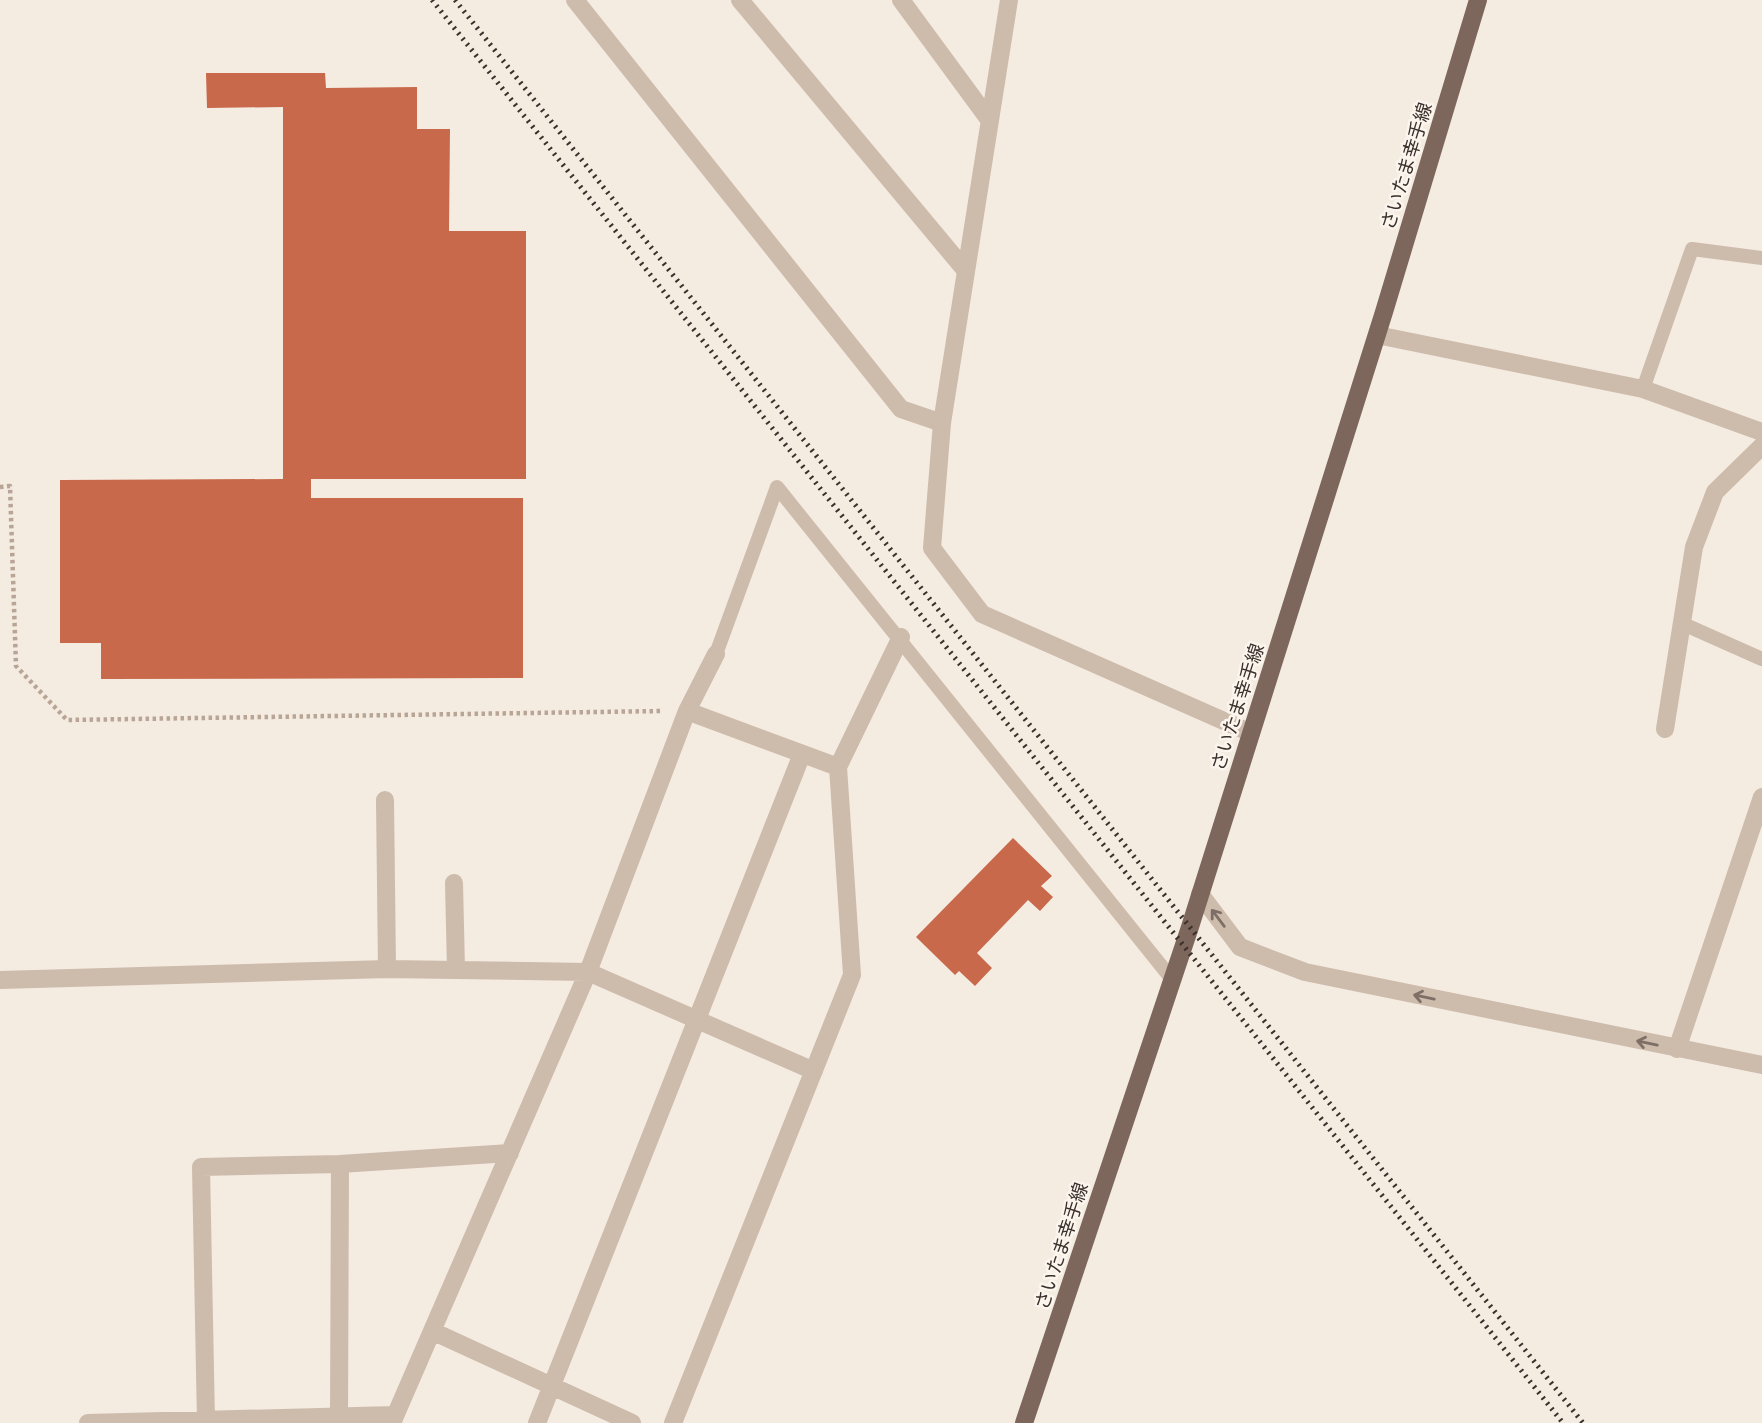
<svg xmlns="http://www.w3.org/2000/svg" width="1762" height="1423" font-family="Cabin,'Noto Sans JP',sans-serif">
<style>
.building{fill:#c8694b}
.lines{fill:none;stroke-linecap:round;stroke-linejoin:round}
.path{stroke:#b9a596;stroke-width:4.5;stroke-dasharray:3.5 3.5;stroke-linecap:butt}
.service{stroke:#cdbbac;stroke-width:14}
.minor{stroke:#cdbbac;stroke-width:18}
.primary{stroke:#7d675c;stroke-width:18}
.rail{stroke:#3b302b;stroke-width:5;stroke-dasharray:2 5;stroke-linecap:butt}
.oneway{stroke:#7d6f65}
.labels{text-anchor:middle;stroke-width:5;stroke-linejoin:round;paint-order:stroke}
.street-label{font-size:19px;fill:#3b302b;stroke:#fbf5ee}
</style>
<rect width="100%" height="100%" fill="#f4ebe1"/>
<path class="building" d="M206 73H325L326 88 417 87V129H450L449 231H526V479H311V498H523V678L101 679V643H60V480L283 479V107L207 108Z
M1013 838 1052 876 1041 886 1053 897 1040 911 1028 900 977 953 992 968 975 986 959 971 955 975 916 937Z"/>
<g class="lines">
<path class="path" d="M0 487 10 486 16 666 67 720 662 711"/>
<path class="service" d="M1643 389 1692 249 1762 258
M1681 623 1762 659
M716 654 777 487 1171 978"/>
<path class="minor" d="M575 0 901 409 942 423
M740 0 966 271
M901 0 990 121
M1009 0 942 423 932 548 982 614 1251 733
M1377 335 1643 389 1762 432
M687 711 838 767
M1665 729 1694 547 1715 492 1762 446
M385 800 387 969
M454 883 456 970
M1200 894 1240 947 1305 972 1762 1065
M0 980 387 969 588 972 814 1071
M1677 1049 1762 797
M432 1331 632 1423
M339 1417 340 1164
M206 1422 201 1167 340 1164 510 1153
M88 1423 395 1415
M392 1423 588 972 687 711 716 654
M537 1423 802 754
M673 1423 852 975 838 767 901 637"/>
<path class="primary" d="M1024 1423 1190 927 1384 312 1478 0"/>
<path class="rail" d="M432 0 1563 1423
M455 0 1583 1423"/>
</g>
<defs><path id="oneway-shaft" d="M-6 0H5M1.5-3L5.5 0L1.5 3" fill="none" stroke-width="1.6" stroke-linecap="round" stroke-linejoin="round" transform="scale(1.75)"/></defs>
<g class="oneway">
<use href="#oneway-shaft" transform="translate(1218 918) rotate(-127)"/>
<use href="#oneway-shaft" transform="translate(1424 997) rotate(-168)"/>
<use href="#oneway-shaft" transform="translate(1647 1043) rotate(-168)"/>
</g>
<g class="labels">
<g class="street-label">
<text transform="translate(1406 166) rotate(-73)" y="7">さいたま幸手線</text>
<text transform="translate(1237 707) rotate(-72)" y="7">さいたま幸手線</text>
<text transform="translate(1061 1246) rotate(-72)" y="7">さいたま幸手線</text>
</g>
</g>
</svg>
